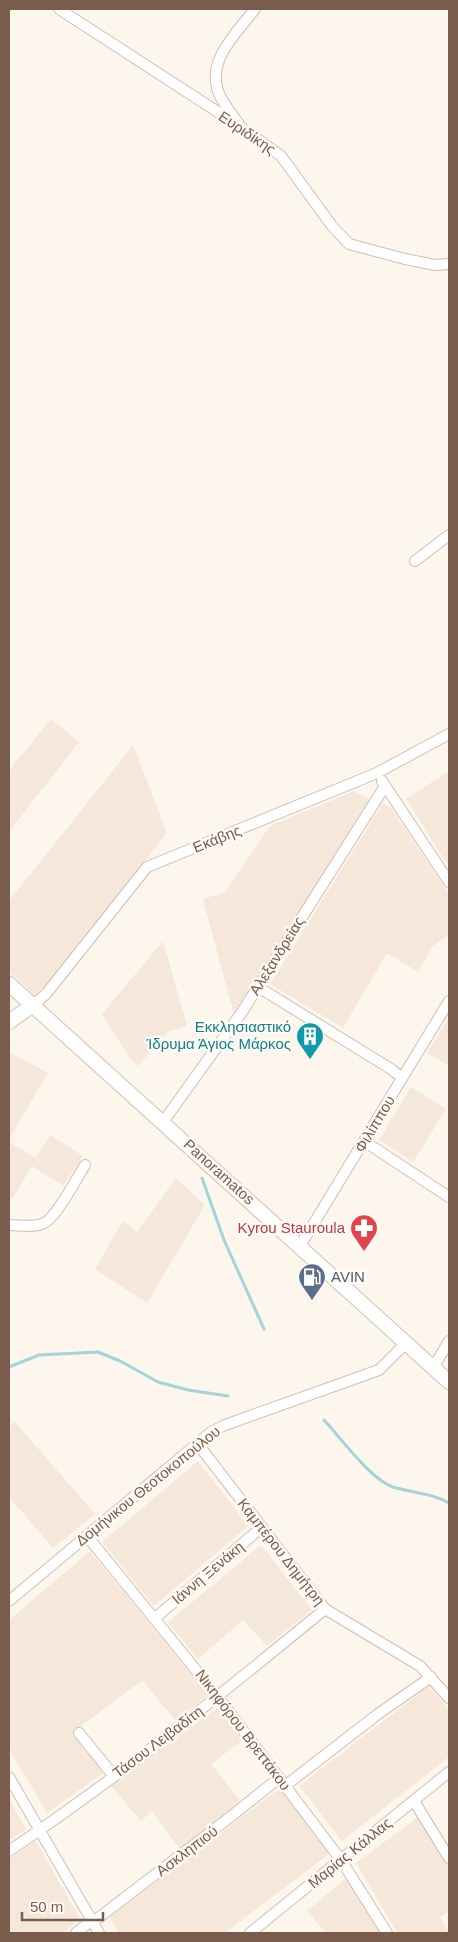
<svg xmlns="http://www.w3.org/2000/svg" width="458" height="1942" font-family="Helvetica,sans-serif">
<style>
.residential{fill:#f5e8da}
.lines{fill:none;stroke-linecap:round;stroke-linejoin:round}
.stream{stroke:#a5d3da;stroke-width:3}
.street-casing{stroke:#d1beb0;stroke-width:12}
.secondary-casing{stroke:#d6c0b0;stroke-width:16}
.street{stroke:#fff;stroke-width:10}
.secondary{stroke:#fff;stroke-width:14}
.labels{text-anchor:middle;stroke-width:5;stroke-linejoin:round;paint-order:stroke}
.street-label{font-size:15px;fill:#7a5c4d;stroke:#fffaf3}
.culture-label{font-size:15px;fill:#0d838f;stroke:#fffaf3;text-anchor:end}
.health-label{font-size:15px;fill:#be3a42;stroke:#fffaf3;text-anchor:end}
.service-label{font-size:15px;fill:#4e5e75;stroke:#fffaf3;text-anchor:start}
</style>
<rect width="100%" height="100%" fill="#fdf6ec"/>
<path class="residential" d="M51 719 79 742 9 832V771Z
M133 745 167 833 47 984 35 995 9 972V901Z
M449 771V867L406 799Z
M354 791 370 800 234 1015 203 899 225 892 270 826Z
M383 803 392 809 449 894V935L433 946 418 972 387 953 343 1028 270 984Z
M163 941 187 1026 167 1032 138 1066 131 1060 102 1014Z
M449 1017V1066L427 1053Z
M9 1052 48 1073 9 1139Z
M411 1087 446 1109 413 1162 379 1140Z
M50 1135 83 1156 63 1186 32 1166 12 1199 9 1197V1142L36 1158Z
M176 1178 205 1205 147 1303 95 1269 123 1221 137 1232Z
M15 1422 95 1514 53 1548 9 1497V1427Z
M198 1461 248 1526 154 1606 102 1542Z
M261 1545 312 1610 267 1646 243 1620 198 1659 168 1622Z
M90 1551 208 1695 175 1720 143 1681 129 1690 80 1727 113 1766 47 1813 9 1749V1620Z
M429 1686 449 1710V1757L342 1841 299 1786Z
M220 1706 243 1740 211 1764 240 1801 180 1849 152 1811 141 1821 111 1786Z
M280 1788 329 1854 225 1933H119L110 1917Z
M9 1799 26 1829 9 1840Z
M418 1817 449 1867V1911L440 1917 449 1933H397L356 1863Z
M36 1841 80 1919 63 1933H9V1859Z
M346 1878 380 1933H326L307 1911Z"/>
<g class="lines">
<path class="stream" d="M202 1178 224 1240 264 1329
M9 1367 39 1355 98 1352 120 1361 158 1382 188 1390 228 1396
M324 1420C341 1438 370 1479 393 1487 412 1493 432 1493 449 1503"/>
<g class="street-casing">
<path id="street" d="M59 9 241 127 281 156 332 226 349 244 405 259 435 265 449 264
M239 124C233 116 226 107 221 98 203 63 235 35 255 9
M415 561 449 535
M382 781 449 882
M258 987 391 1069 402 1078
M33 1005 46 994 147 867 377 773 449 734
M163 1122 242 1012 385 786
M364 1141 449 1197
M9 1225C19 1225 35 1228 44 1223 56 1218 77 1178 85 1165
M300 1246 449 1001
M433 1368 449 1341
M197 1443 325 1609 420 1666 449 1698
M87 1536 218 1697 341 1860 387 1933
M9 1601 211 1432 225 1425 379 1370 406 1343
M155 1618 262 1527
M79 1733 113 1775
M9 1777 99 1933
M285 1786 378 1714 431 1677
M414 1801 449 1858
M9 1851C119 1777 223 1693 325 1609
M93 1922 229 1818 279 1778
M76 1933 92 1920
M250 1933 449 1772"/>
</g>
<g class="secondary-casing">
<path id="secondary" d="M9 984 449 1382
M9 1022 33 1005"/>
</g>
<use href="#street" class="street"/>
<use href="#secondary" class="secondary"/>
</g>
<defs>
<g id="building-pin" transform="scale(1.4375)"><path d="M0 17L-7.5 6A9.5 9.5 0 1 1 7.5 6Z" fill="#0f9aa8" stroke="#fffaf3"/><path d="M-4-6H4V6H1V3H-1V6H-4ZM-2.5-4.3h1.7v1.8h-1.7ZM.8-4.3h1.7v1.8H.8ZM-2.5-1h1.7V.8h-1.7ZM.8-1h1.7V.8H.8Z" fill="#fff"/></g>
<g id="pharmacy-pin" transform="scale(1.4375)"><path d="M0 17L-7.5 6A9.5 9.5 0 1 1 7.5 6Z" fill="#e0444e" stroke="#fffaf3"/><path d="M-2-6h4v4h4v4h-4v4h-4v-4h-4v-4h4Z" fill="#fff"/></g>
<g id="fuel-pin" transform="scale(1.4375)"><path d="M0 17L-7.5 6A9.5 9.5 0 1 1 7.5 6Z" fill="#5c6f8a" stroke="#fffaf3"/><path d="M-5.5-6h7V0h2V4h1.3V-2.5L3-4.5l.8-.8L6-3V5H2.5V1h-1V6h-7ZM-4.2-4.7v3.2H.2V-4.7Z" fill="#fff"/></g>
</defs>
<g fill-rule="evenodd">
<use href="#building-pin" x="310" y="1036"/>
<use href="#pharmacy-pin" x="364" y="1228"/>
<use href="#fuel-pin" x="312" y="1277"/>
</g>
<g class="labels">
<g class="street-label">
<text transform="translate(247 133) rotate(34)" y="5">Ευριδίκης</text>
<text transform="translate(217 839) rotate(-22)" y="5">Εκάβης</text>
<text transform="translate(277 956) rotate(-58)" y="5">Αλεξανδρείας</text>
<text transform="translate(375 1124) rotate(-59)" y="5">Φιλίππου</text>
<text transform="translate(219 1172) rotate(42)" y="5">Panoramatos</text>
<text transform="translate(148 1486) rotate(-39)" y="5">Δομήνικου Θεοτοκοπούλου</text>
<text transform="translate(281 1552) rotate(52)" y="5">Καμπέρου Δημήτρη</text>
<text transform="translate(208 1573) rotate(-40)" y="5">Ιάννη Ξενάκη</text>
<text transform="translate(243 1730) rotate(53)" y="5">Νικηφόρου Βρεττάκου</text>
<text transform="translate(158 1742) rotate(-37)" y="5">Τάσου Λειβαδίτη</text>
<text transform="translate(187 1851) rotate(-37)" y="5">Ασκληπιού</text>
<text transform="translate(350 1853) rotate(-39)" y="5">Μαρίας Κάλλας</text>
</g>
<g class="culture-label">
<text x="291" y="1032">Εκκλησιαστικό<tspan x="291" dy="17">Ίδρυμα Άγιος Μάρκος</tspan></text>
</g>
<g class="health-label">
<text x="345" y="1233">Kyrou Stauroula</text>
</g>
<g class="service-label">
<text x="331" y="1282">AVIN</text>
</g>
</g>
<rect width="458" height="1942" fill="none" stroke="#7a5c4d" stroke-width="20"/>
<path d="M22 1912v8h81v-8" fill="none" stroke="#7a5c4d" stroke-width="2.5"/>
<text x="30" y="1912" font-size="15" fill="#7a5c4d" stroke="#fffaf3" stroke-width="4" paint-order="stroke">50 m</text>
</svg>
